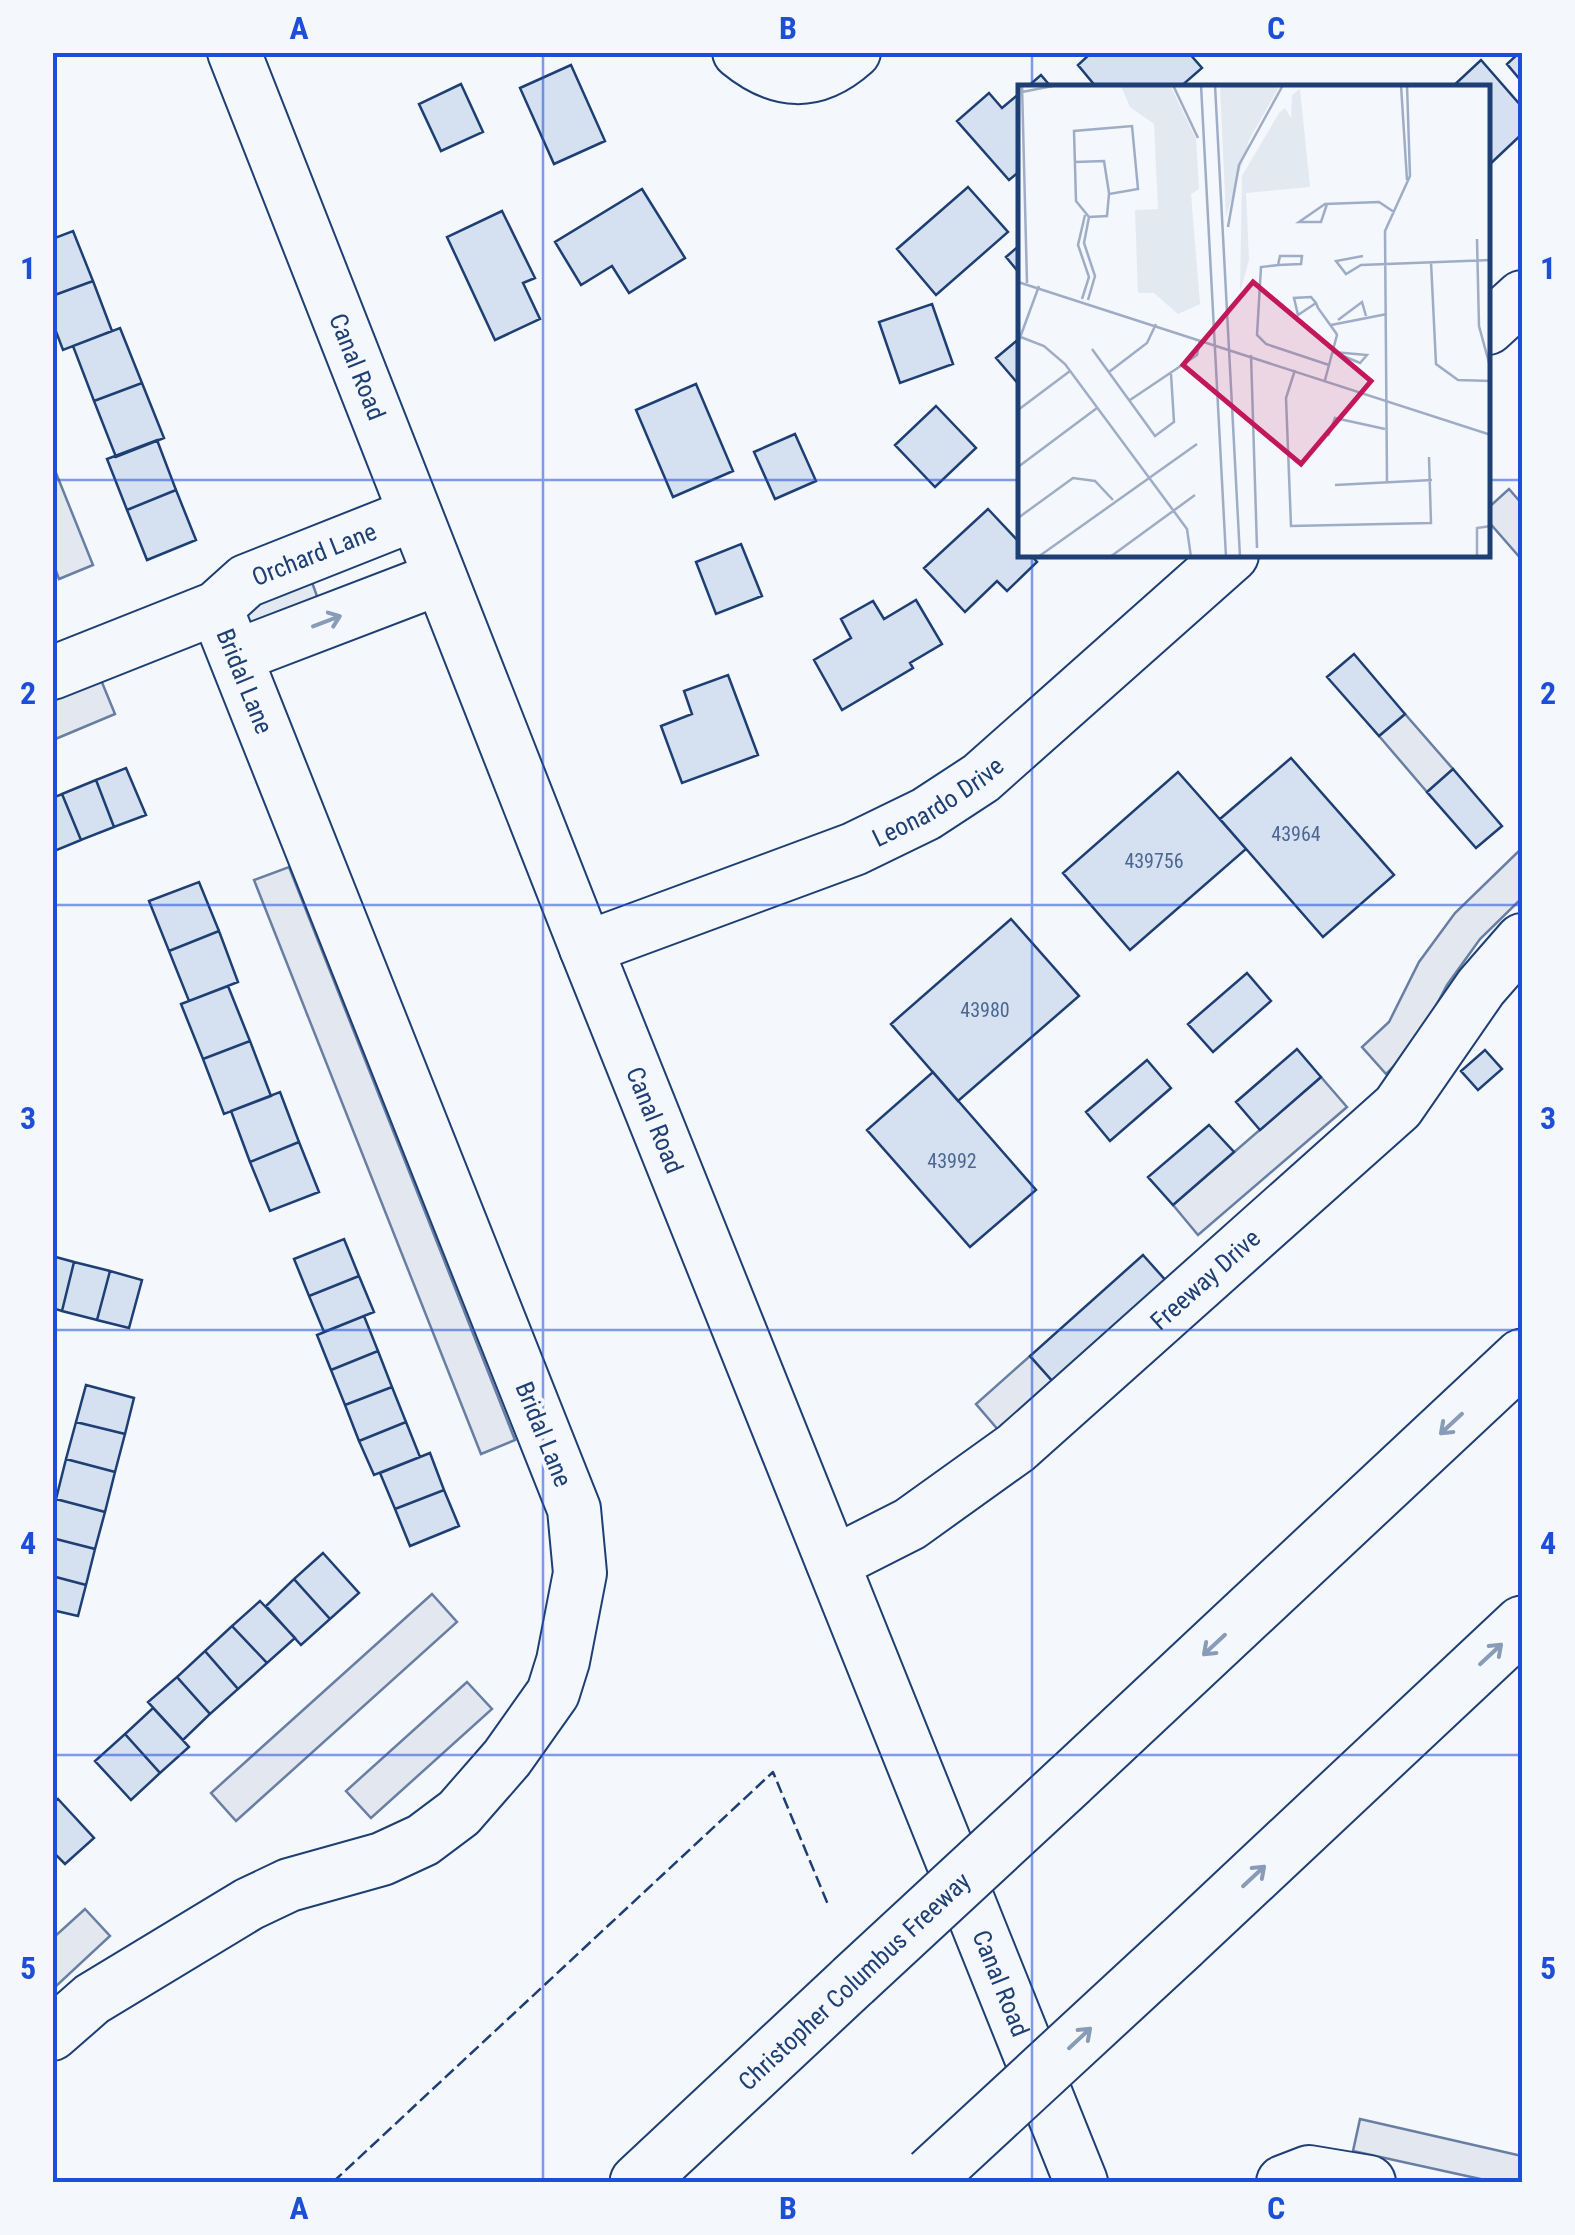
<svg xmlns="http://www.w3.org/2000/svg" width="1575" height="2235" font-family="'Roboto Condensed',sans-serif">
<style>
.green{fill:#e3e9f0;stroke:#687fa3;stroke-width:2.5}
.parking{fill:#e3e8f0;stroke:#687fa3;stroke-width:2.5}
.building{fill:#d5e0f0;stroke:#1d3f73;stroke-width:2.5}
.lines{fill:none;stroke-linecap:round;stroke-linejoin:round}
.minor-casing{stroke:#1d3f73;stroke-width:56}
.highway-casing{stroke:#1d3f73;stroke-width:59}
.minor{stroke:#f4f7fb;stroke-width:52}
.highway{stroke:#f4f7fb;stroke-width:55}
.highway-bridge-casing{stroke:#1d3f73;stroke-width:59;stroke-linecap:butt}
.highway-bridge{stroke:#f4f7fb;stroke-width:55}
.fence{stroke:#1d3f73;stroke-width:2.5;stroke-dasharray:12 5;stroke-linecap:butt}
.oneway{stroke:#889bb7}
.grid{fill:none;stroke:#1d4ed8;stroke-width:2.5;stroke-opacity:0.55}
.labels{text-anchor:middle;stroke-width:8;stroke-linejoin:round;paint-order:stroke}
.number-label{font-size:20px;fill:#4b6792}
.street-label{font-size:25px;fill:#1d3f73;stroke:#f4f7fb}
.inset-road{fill:none;stroke:#9eadc5;stroke-width:2.5}
.view{fill:#c2185b;fill-opacity:0.15;stroke:#c2185b;stroke-width:5}
.inset-edge{fill:none;stroke:#1d3f73;stroke-width:5}
.neatline{fill:none;stroke:#1d4ed8;stroke-width:4}
.grid-label{font-size:32px;text-anchor:middle;font-weight:bold;fill:#1d4ed8}
</style>
<rect width="100%" height="100%" fill="#f4f7fb"/>
<path class="green" d="M308 581 313 585 318 599 251 624 247 618 248 603Z"/>
<path class="parking" d="M52 463 93 565 59 579 53 563Z
M1509 489 1522 504V560L1488 521V508Z
M101 680 115 714 53 740V700Z
M1405 714 1453 769 1427 792 1379 736Z
M1522 848V898L1480 939 1447 985 1417 1042 1386 1074 1362 1047 1389 1022 1419 962 1455 913Z
M289 867 515 1440 481 1454 254 880Z
M1321 1077 1347 1107 1198 1235 1173 1205Z
M1030 1356 1055 1384 1000 1432 976 1404Z
M432 1594 457 1622 236 1821 211 1793Z
M467 1682 492 1709 371 1818 346 1791Z
M85 1909 110 1936 53 1989V1938Z
M1360 2119 1522 2156V2182H1494L1353 2151Z"/>
<path class="building" d="M1092 52H1188L1202 68 1179 88H1097L1078 65Z
M1520 52H1522V82L1507 64Z
M1481 60 1522 107V134L1488 166V88H1451Z
M571 65 605 141 554 164 520 88Z
M1041 75 1052 88H1026Z
M461 84 483 132 441 151 419 104Z
M989 93 1002 108 1020 93V171L1009 180 957 121Z
M968 187 1008 232 936 295 897 249Z
M642 189 685 258 629 293 612 266 581 285 555 242Z
M502 211 535 278 523 283 540 319 495 340 447 237Z
M73 231 93 281 52 296V239Z
M1020 245V274L1006 257Z
M93 281 112 331 63 350 52 321V296Z
M932 304 953 364 900 383 879 322Z
M120 328 142 383 94 401 73 346Z
M1020 338V386L996 358Z
M142 383 164 438 116 457 94 401Z
M696 384 733 471 673 497 636 410Z
M936 406 976 448 935 487 895 445Z
M795 434 816 481 775 499 754 452Z
M157 440 176 490 127 510 107 459Z
M176 490 196 540 147 560 127 510Z
M988 509 1020 543V555H1031L1037 562 1007 591 997 581 965 612 924 568Z
M741 544 762 596 716 614 696 562Z
M916 600 942 644 910 663 913 668 842 710 814 660 851 638 841 619 873 601 884 619Z
M1354 654 1405 714 1379 736 1327 677Z
M728 675 758 755 682 783 661 726 692 714 684 691Z
M1291 758 1394 875 1323 937 1220 819Z
M126 768 146 815 114 827 96 780Z
M1453 769 1502 826 1476 848 1427 792Z
M1178 772 1246 849 1130 950 1063 873Z
M96 780 114 827 81 840 62 794Z
M62 794 81 840 52 852V798Z
M199 882 219 931 169 951 149 901Z
M1011 919 1079 996 958 1101 891 1024Z
M219 931 238 982 189 1001 169 951Z
M1247 973 1271 1001 1213 1052 1188 1024Z
M228 986 250 1041 203 1059 181 1004Z
M250 1041 271 1096 224 1114 203 1059Z
M1297 1049 1321 1077 1260 1130 1236 1102Z
M1485 1050 1502 1069 1478 1090 1461 1071Z
M1147 1060 1171 1088 1110 1141 1086 1112Z
M933 1072 1036 1190 970 1247 867 1130Z
M280 1092 299 1142 250 1162 231 1111Z
M1209 1125 1234 1152 1173 1205 1148 1177Z
M299 1142 319 1192 270 1211 250 1162Z
M344 1239 359 1276 309 1296 294 1259Z
M1143 1255 1168 1283 1055 1384 1030 1356Z
M52 1256 74 1262 62 1311 52 1308Z
M74 1262 110 1271 97 1320 62 1311Z
M110 1271 142 1280 129 1328 97 1320Z
M359 1276 374 1312 324 1332 309 1296Z
M364 1316 378 1351 331 1370 317 1335Z
M378 1351 392 1387 345 1405 331 1370Z
M86 1385 134 1398 125 1434 76 1422Z
M392 1387 406 1422 359 1441 345 1405Z
M76 1422 125 1434 115 1472 66 1459Z
M406 1422 420 1457 374 1475 359 1441Z
M430 1453 444 1490 395 1509 380 1473Z
M66 1459 115 1472 105 1512 56 1499Z
M444 1490 459 1526 410 1546 395 1509Z
M56 1499 105 1512 95 1549 52 1538Z
M52 1538 95 1549 86 1585 52 1576Z
M323 1553 359 1593 330 1619 294 1579Z
M52 1576 86 1585 78 1616 52 1610Z
M294 1579 330 1619 301 1645 266 1606Z
M260 1601 295 1638 267 1663 232 1626Z
M232 1626 267 1663 238 1689 205 1651Z
M205 1651 238 1689 210 1714 177 1677Z
M177 1677 210 1714 183 1740 148 1702Z
M153 1708 189 1747 160 1773 125 1734Z
M125 1734 160 1773 131 1800 95 1761Z
M58 1799 94 1838 65 1864 52 1851V1803Z"/>
<g class="lines">
<g class="minor-casing">
<g id="minor">
<path id="s1" d="M234 52 586 948 1081 2182"/>
<path d="M739 52C778 84 815 87 854 52"/>
<path d="M1488 328 1522 297"/>
<path d="M236 656 440 578"/>
<path id="s2" d="M52 673 216 608 246 581 415 514"/>
<path id="s3" d="M586 948 854 849 926 814 981 778 1232 555"/>
<path id="s4" d="M833 1563 910 1524 1016 1448 1398 1107 1481 987 1522 940"/>
<path d="M52 2034 92 1999 249 1904 289 1885 382 1859 423 1840 459 1813 507 1758 553 1693 563 1661 580 1573 574 1509 216 608"/>
<path d="M1283 2182 1309 2172 1369 2182"/>
</g>
</g>
<g class="highway-casing">
<path id="highway" d="M1070 1780 1522 1357
M1182 1943 1522 1624
M638 2182 853 1981"/>
</g>
<use href="#minor" class="minor"/>
<use href="#highway" class="highway"/>
<g class="highway-bridge-casing">
<path id="highway-bridge" d="M853 1981 1070 1780
M931 2175 1182 1943"/>
</g>
<use href="#highway-bridge" class="highway-bridge"/>
<path class="fence" d="M333 2182 773 1772 829 1907"/>
</g>
<defs><path id="oneway-shaft" d="M-6 0H5M1.5-3L5.5 0L1.5 3" fill="none" stroke-width="1.6" stroke-linecap="round" stroke-linejoin="round" transform="scale(2.5)"/></defs>
<g class="oneway">
<use href="#oneway-shaft" transform="translate(327 621) rotate(-21)"/>
<use href="#oneway-shaft" transform="translate(1451 1424) rotate(137)"/>
<use href="#oneway-shaft" transform="translate(1214 1645) rotate(137)"/>
<use href="#oneway-shaft" transform="translate(1491 1654) rotate(-43)"/>
<use href="#oneway-shaft" transform="translate(1254 1876) rotate(-43)"/>
<use href="#oneway-shaft" transform="translate(1080 2038) rotate(-43)"/>
</g>
<path class="grid" d="M543 52V2182M1032 52V88M52 480H1020M1488 480H1522M1032 555V2182M52 905H1522M52 1330H1522M52 1755H1522"/>
<g class="labels">
<g class="number-label">
<text x="1296" y="841">43964</text>
<text x="1154" y="868">439756</text>
<text x="985" y="1017">43980</text>
<text x="952" y="1168">43992</text>
</g>
<g class="street-label">
<text dy="9" stroke="none"><textPath href="#s1" startOffset="338">Canal Road</textPath></text>
<text dy="9" stroke="none"><textPath href="#s2" startOffset="290">Orchard Lane</textPath></text>
<text transform="translate(245 681) rotate(68)" y="9">Bridal Lane</text>
<text dy="9" stroke="none"><textPath href="#s3" startOffset="382">Leonardo Drive</textPath></text>
<text dy="9" stroke="none"><textPath href="#s1" startOffset="1148">Canal Road</textPath></text>
<text dy="9" stroke="none"><textPath href="#s4" startOffset="470">Freeway Drive</textPath></text>
<text transform="translate(544 1434) rotate(68)" y="9">Bridal Lane</text>
<text transform="translate(854 1981) rotate(-43)" y="9">Christopher Columbus Freeway</text>
<text dy="9" stroke="none"><textPath href="#s1" startOffset="2078">Canal Road</textPath></text>
</g>
</g>
<g transform="translate(1018 85)">
<rect width="472" height="472" fill="#f4f7fb"/>
<path d="M152 0 178 54 181 104 173 109 182 219 160 229 136 208H120L117 125 140 124 136 39 112 22 103 1ZM262 0 231 55 208 132 202 1ZM282 4 292 102 228 108 231 175 222 207 224 91 261 28 267 23 273 33 274 10Z" fill="#e3e9f0"/>
<path class="inset-road" d="M4 0 9 198M155 0 180 53M183 0 208 472M197 0 222 472M383 0 389 95M4 7 40 0M114 41 120 104 91 109 89 131 71 132 58 116 56 46ZM57 77 86 76 91 108M309 119 303 137H281L307 119 361 117 376 127M210 142 221 80 265 0M459 154 461 241 473 285M345 171 318 176 328 189 343 180 473 175M413 177 418 279 440 295 473 296M260 180 283 179 284 171H262L260 180 243 182 239 250 248 259 311 280M0 197 473 350M64 214 71 192 60 160 67 130M70 215 77 191 66 158 71 132M298 218 280 230 276 213 293 212 298 218 300 223 318 248 319 250 307 295M320 235 344 217 348 231M313 240 369 229M0 251 26 261 47 279 169 444 173 472M0 258 21 201M74 264 137 351 156 337 153 289M315 267 349 270 342 278 323 270M233 270 239 463M277 285 268 313 273 441 413 438 411 372M91 287 129 258 138 239M112 315 179 270 182 255M0 325 52 286M310 351 317 333 367 344M0 382 79 323M369 396 367 146 392 91 389 0M317 400 414 395M0 433 55 393 77 396 95 415M20 472 179 359M92 472 177 410M459 472V443L473 441"/>
<path class="view" d="M235 197 353 296 283 379 165 280Z"/>
<rect width="472" height="472" class="inset-edge"/>
</g>
<rect width="1575" height="2235" fill="none" stroke="#f4f7fb" stroke-width="110"/>
<rect x="55" y="55" width="1465" height="2125" class="neatline"/>
<g class="grid-label">
<text x="299" y="39">A</text>
<text x="788" y="39">B</text>
<text x="1276" y="39">C</text>
<text x="28" y="279">1</text>
<text x="1548" y="279">1</text>
<text x="28" y="704">2</text>
<text x="1548" y="704">2</text>
<text x="28" y="1129">3</text>
<text x="1548" y="1129">3</text>
<text x="28" y="1554">4</text>
<text x="1548" y="1554">4</text>
<text x="28" y="1979">5</text>
<text x="1548" y="1979">5</text>
<text x="299" y="2219">A</text>
<text x="788" y="2219">B</text>
<text x="1276" y="2219">C</text>
</g>
</svg>
